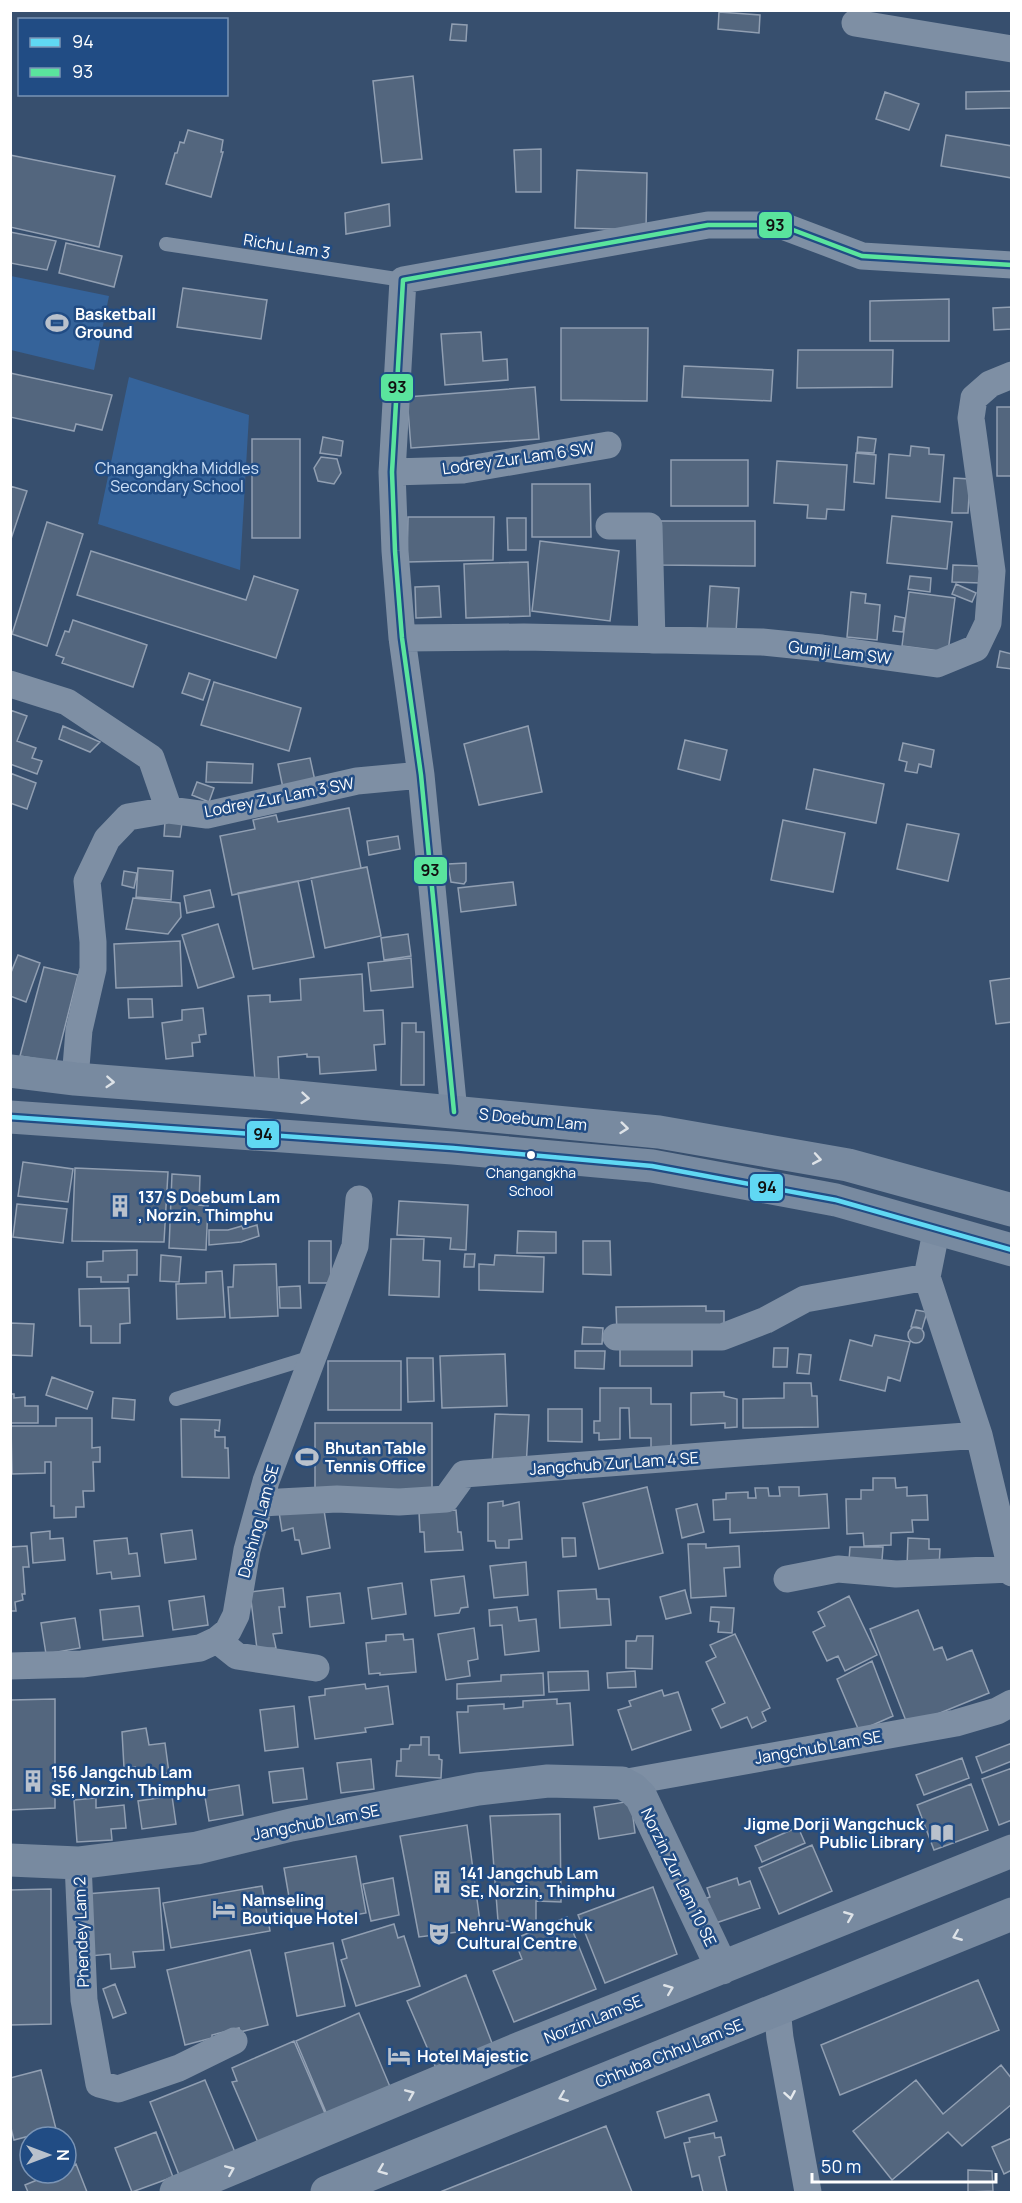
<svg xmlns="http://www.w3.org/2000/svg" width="1022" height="2203" font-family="Manrope,sans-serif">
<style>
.green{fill:#35639a}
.building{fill:#53667e;stroke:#919fb2;stroke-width:1.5}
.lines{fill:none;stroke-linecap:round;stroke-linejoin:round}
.lane{stroke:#7e8fa4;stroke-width:14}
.street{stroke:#7e8fa4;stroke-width:27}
.secondary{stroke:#788aa0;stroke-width:33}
.bus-1-casing{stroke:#214c84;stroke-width:9}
.bus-2-casing{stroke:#214c84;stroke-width:9}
.bus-1{stroke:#60d8f3;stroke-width:4.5}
.bus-2{stroke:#5ae49d;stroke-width:4.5}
.oneway{stroke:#dde2e7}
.oneway2{stroke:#e5e9ed}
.bus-dot{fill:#fff;stroke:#214c84;stroke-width:2}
.labels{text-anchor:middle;stroke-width:5;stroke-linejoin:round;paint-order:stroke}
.bus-label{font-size:14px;fill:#fff;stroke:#214c84}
.street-label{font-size:16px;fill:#fff;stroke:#214c84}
.poi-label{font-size:16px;font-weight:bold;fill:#fff;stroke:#214c84;text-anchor:start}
.park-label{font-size:16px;fill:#cde0f7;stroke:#214c84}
.line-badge{stroke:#214c84;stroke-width:2}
.pale-badge-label{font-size:16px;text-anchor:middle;font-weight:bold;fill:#111}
</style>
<rect width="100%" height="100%" fill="#374f6e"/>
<path class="green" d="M11 276 109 296 94 370 11 350Z
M129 377 249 415 240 570 98 524Z"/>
<path class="building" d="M719 12 760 15 759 33 718 29Z
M452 24 467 25 466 41 450 40Z
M413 76 422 159 382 163 373 81Z
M1012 91V108L966 109V92Z
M885 92 919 104 909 130 876 119Z
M188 130 223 140 221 152H223L211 197 166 184 175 153H177L180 142 184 143Z
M946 135 1012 146V178L941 166Z
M541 149V192H516L514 150Z
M10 155 115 176 99 247 10 227Z
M577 170 647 173 646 230 575 228Z
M389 204 390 226 346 234 345 213Z
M10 232 56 241 47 270 10 263Z
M66 243 122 256 114 287 59 273Z
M183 288 267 300 261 339 177 327Z
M949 299V341H870V301Z
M1012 307V329L994 330 993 308Z
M561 328H648L647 401 561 400Z
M481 332 483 361 507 359 508 380 445 385 441 334Z
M798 350H893L892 387 797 388Z
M684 366 773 370 771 401 682 397Z
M10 373 112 395 102 430 76 424 74 431 10 417Z
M535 387 539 439 411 448 407 397Z
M997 407H1012V476H997Z
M323 437 343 441 341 456 320 453Z
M858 437 876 439 874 453 857 452Z
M252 439H300V538H252Z
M911 446 929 448V454L944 455 940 502 886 498 889 454 910 456Z
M856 453 876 455 874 484 854 482Z
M321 457 337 459 341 473 334 484 318 481 314 468Z
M671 460H748V506H671Z
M777 461 847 465 844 510 827 509 826 519 807 518 808 505 774 503Z
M954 478 970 479 968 513H952Z
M532 484H590L591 537H532Z
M10 486 27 491 10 542Z
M892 516 952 522 947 569 887 563Z
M408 517H494L493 560 407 562Z
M507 518H526V550H508Z
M661 521H755V566L660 565Z
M47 522 83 534 47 646 12 634Z
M540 541 619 551 610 621 532 611Z
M91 551 246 600 254 576 298 590 276 658 77 595Z
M528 562 530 616 466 618 464 564Z
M953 565 981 566V583L952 582Z
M910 576 931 578 930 592 908 589Z
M956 584 976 593 972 602 952 594Z
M439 586 441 617 416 618 415 587Z
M710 586 739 588 736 632 707 630Z
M851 592 866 594 865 603 880 605 877 640 847 637Z
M909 592 955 598 948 652 902 646Z
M895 616 905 618 903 632 893 631Z
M73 620 147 645 133 687 62 663 64 658 56 655 65 631 69 632Z
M1000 651 1012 654V669L997 667Z
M189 673 210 680 203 700 182 693Z
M214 682 301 708 289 751 201 725Z
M10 710 27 716 17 741 36 748 32 758 42 761 37 774 10 764Z
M63 726 100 742 90 752 59 739Z
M528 726 542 792 479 805 464 744Z
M685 740 727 750 720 780 678 769Z
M903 743 934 750 931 767 919 764 917 773 905 771 907 762 899 760Z
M310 758 315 781 283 788 278 764Z
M207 762 253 764 252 783 206 782Z
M814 769 884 784 876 823 806 809Z
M10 773 36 783 27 809 10 803Z
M197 782 214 788 209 802 192 795Z
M349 808 361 868 232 895 220 836 255 829 253 820 276 815 278 822Z
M783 820 845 833 833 892 771 880Z
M165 821 182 823 180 837 164 836Z
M907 824 959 834 948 881 897 869Z
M398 836 400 849 369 855 367 841Z
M466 863V881L464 884 451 882 448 864Z
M367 867 381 936 325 948 311 878Z
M138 868 173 871 171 900 136 897Z
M124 871 137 873 134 888 122 885Z
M298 881 314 957 253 969 238 893Z
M513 882 516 905 461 912 458 888Z
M210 890 214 907 187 913 184 896Z
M133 898 180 903 181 917 168 934 126 929Z
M218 924 234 977 198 988 182 935Z
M408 934 411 956 384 960 381 938Z
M180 941 182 986 116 988 114 944Z
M18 955 40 963 26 1002 10 996V975Z
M411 958 413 987 371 991 368 963Z
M44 967 78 975 56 1062 20 1056Z
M362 974 364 1011 383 1010 385 1044 374 1045 376 1070 320 1074 319 1057H307V1054L278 1057 279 1079 255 1081 248 996 270 995V1002L301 1000 300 979Z
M1012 978V1022L996 1024 990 981Z
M128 999H152L153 1017 129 1018Z
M203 1008 206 1034 199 1035 200 1042 192 1043 193 1056 166 1059 162 1023 182 1020V1010Z
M402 1023H416V1032H424V1085H401Z
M23 1162 73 1169 68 1202 18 1196Z
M75 1168 168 1172 164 1242 72 1241Z
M172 1174 200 1176 199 1205 208 1206 206 1250 169 1248Z
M399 1201 468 1205 466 1250 450 1249 451 1238 397 1235Z
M17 1204 67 1209 63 1243 13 1237Z
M257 1225 259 1236 241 1242 209 1245V1230H228L242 1226 243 1229Z
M518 1231 556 1232V1253H517Z
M391 1239H424L423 1260 440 1261 439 1297 389 1295Z
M309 1241H331V1283H309Z
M583 1241H610L611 1275 583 1274Z
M137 1250V1275H128V1282H101V1277H87V1262L103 1261V1251Z
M465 1254H475L474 1267H464Z
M161 1255 181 1257 179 1282 160 1281Z
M495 1255 544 1257 543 1292 479 1290V1264L494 1265Z
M276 1264 278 1316 230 1318 228 1287H233L234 1265Z
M222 1271 225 1317 177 1319 176 1284 206 1283V1272Z
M300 1286 301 1308H280L279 1287Z
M129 1288 130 1323 120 1324V1343H91V1326H80L79 1289Z
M706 1306V1311H724V1333L617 1334 616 1307Z
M916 1310 927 1312 922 1329 911 1327Z
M10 1323 34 1324 32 1356 10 1355Z
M908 1335a8 8 0 1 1 16 0a8 8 0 1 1-16 0Z
M583 1327 603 1328 602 1344H582Z
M875 1335 910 1342 900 1381 888 1377 885 1391 840 1380 850 1340 872 1346Z
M620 1344H692V1366H620Z
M774 1348H788L787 1367H773Z
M575 1351H605L604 1369 575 1368Z
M505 1354 507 1406 442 1408 440 1356Z
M799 1354 811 1355 809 1374 797 1373Z
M407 1358H433L434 1401 408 1402Z
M328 1361H401V1410H328Z
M52 1377 93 1392 87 1409 46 1395Z
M784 1383H811L812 1396H817L818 1427 743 1428V1399L784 1398Z
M600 1388H651V1404H671V1450H651V1438H630L629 1408H620V1439L599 1440V1433H594V1421H600Z
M724 1392V1396L737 1399V1427L725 1428V1423L691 1425V1393Z
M10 1394H14V1398L25 1397V1406H38V1423H10Z
M113 1398 135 1400 134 1420 112 1418Z
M548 1409H582V1442L548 1441Z
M495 1414 529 1415 526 1468 492 1466Z
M56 1418H92V1448L100 1447V1462H93L94 1491H83L84 1507H76V1517L54 1518V1506H51V1462H45V1473L12 1474 11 1426H56Z
M181 1419 220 1420 219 1431 215 1430V1437H225V1448H228L229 1478 182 1477Z
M315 1423H432V1493H315Z
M873 1478H895L896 1488 907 1487V1496L927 1495 928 1520H912L913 1532 891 1533V1545L864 1546 863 1533 847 1534 846 1499H861V1490H873Z
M647 1487 663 1553 599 1569 583 1503Z
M779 1487H799V1496L827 1494 829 1528 730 1533V1519L714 1520 713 1500 726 1499V1493L748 1492V1498H756L755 1488H768L769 1496H780Z
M503 1501V1506L519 1502 522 1539 509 1540V1548H496L495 1541H488V1503Z
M323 1504 330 1548 302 1554 299 1540H295L293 1528 282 1531 279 1512Z
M697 1504 704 1532 682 1538 676 1509Z
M456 1510 458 1532H461L463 1550 425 1552 424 1532H420L419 1512Z
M192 1530 196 1559 165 1563 161 1534Z
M50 1531V1539L63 1538 65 1560 33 1563 31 1533Z
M127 1538 129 1554 137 1553 140 1576 112 1579 111 1572 97 1574 94 1541Z
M562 1538H575L576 1556 563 1557Z
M908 1538 929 1539V1549H940L939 1568 907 1567Z
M688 1544H706V1548L739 1546 740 1567 724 1568 726 1596 691 1598Z
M27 1546 29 1567H23L25 1594H22L23 1600 15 1602 16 1611H10V1547Z
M850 1547H883L882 1560H849Z
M526 1562 528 1595 494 1598 490 1566Z
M464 1576 468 1607 461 1608 459 1613 435 1616 431 1580Z
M402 1583 406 1614 372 1619 368 1588Z
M283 1588 285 1607H279L282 1633 273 1634 276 1648 257 1649 250 1592Z
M596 1589 597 1599H609L611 1625 560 1628 558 1591Z
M685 1590 691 1613 666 1619 660 1597Z
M340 1593 344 1623 310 1627 307 1597Z
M204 1596 208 1625 173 1630 169 1601Z
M849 1596 877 1655 845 1671 838 1656 827 1661 813 1632 825 1626 818 1612Z
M139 1606 143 1636 103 1640 100 1610Z
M517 1607 519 1621 536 1619 539 1651 505 1655 502 1625 490 1626 489 1610Z
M711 1607 734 1608 732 1633 718 1632 719 1622 710 1621Z
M918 1610 934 1650 942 1647 947 1660 972 1650 989 1693 908 1726 870 1629Z
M75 1618 80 1648 46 1654 41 1623Z
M474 1628 478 1659 468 1661 470 1676 446 1680 438 1634Z
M403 1634 404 1640 413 1639 416 1672 380 1675V1673L369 1674 366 1643 386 1641V1635Z
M735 1634 770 1708 762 1712 766 1721 752 1728 747 1717 721 1728 712 1709 725 1703 706 1662 716 1657 710 1645Z
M637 1636H653L652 1669 626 1668V1641H636Z
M872 1661 893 1716 859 1731 837 1679Z
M588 1671 589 1690 549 1692 548 1672Z
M635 1671 636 1687 608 1688 607 1673Z
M543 1673 544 1695 457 1699V1684L501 1681V1675Z
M365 1684 366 1689 388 1686 393 1724 365 1728 366 1732 315 1739 309 1697 325 1695V1689Z
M662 1690 664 1696 678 1692 691 1730 632 1750 618 1710 631 1706 629 1701Z
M55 1699V1808L10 1810V1700Z
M557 1699V1704L570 1703 573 1745 460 1753 457 1712H468V1706L504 1704V1709L523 1707V1701Z
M294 1706 298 1747 265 1751 260 1710Z
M146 1728 149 1745 165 1743 169 1773 136 1777 135 1767 124 1768 122 1732Z
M421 1737H429V1755H439V1759L442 1760 441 1778 396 1776 397 1761H401V1749H409L410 1745H421Z
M1012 1743V1761L982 1773 976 1757Z
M962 1758 969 1778 924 1795 916 1775Z
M371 1759 374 1789 341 1793 337 1763Z
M303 1768 307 1799 273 1803 269 1772Z
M1012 1768V1820L999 1825 982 1779Z
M971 1784 988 1830 934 1850 917 1805Z
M239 1785 243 1815 209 1821 204 1791Z
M172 1796 176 1824 142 1829 138 1801Z
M96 1798V1808L124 1805 126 1828 111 1829 112 1840 77 1842 74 1800Z
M631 1801 635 1833 599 1839 594 1807Z
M560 1814 561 1902 536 1901V1921H498L490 1816Z
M467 1825 481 1929 419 1937 400 1836Z
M798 1827 805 1843 762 1862 755 1846Z
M812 1845 832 1891 779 1914 759 1868Z
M356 1856 366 1913 294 1926 284 1868Z
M393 1878 399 1915 371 1921 363 1884Z
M737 1878 739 1885 750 1881 760 1908 710 1925 701 1900 710 1897 707 1888Z
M262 1886 270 1931 171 1948 163 1903Z
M653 1887 677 1954 605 1983 578 1915Z
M159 1888 164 1950 133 1952 135 1967 111 1969 110 1954 90 1956 86 1894Z
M51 1889V2024L10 2025V1890Z
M567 1917 596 1989 514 2022 493 1971 522 1959 514 1939Z
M394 1924 398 1938 404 1936 420 1986 356 2006 341 1960 347 1958 342 1940Z
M333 1943 345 2006 297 2016 285 1953Z
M250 1950 268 2025 240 2032 239 2028 212 2035V2038L185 2045 167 1970Z
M466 1975 495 2051 439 2075 407 2001Z
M978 1980 999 2030 840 2095 821 2045Z
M115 1984 126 2013 113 2018 103 1989Z
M359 2013 391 2089 328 2117 296 2041Z
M294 2041 327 2118 260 2147 232 2082 237 2081 232 2068Z
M1001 2065 1012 2079V2104L962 2146 948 2132 892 2180 853 2131 916 2080 943 2114Z
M41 2070 56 2129 14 2140 10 2124V2078Z
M205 2080 237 2157 181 2180 150 2102Z
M709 2094 717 2121 665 2138 657 2112Z
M606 2126 632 2192H440Z
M156 2132 173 2177 132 2192 115 2148Z
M714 2133 715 2138 721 2137 725 2155 719 2157 727 2192H703L699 2175 692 2177 684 2143 690 2142 689 2138Z
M1012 2138V2170L1004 2174 992 2147Z
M76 2164 87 2192H28L25 2185 54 2173H66V2168Z
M968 2170 992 2171 993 2191 968 2192Z"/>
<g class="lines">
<path class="lane" d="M166 244 403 280
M176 1399 312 1357"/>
<path class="street" d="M855 23 1012 49
M392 472 463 470 608 445
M609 526H649L652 640
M402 638 524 637 762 642 822 648 937 664 976 648 988 623 992 571 971 418 974 398 990 384 1012 375
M10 684 67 702 151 758 169 810
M75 1079 79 1030 93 969V942L87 881 107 839 128 817 169 810 207 815 357 781 421 775
M454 1112 421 775 402 638 395 551 392 472 403 280 708 225H780L862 256 1012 265
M937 1227 927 1277 979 1435 1012 1573
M616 1337H722L766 1320 805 1299 927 1277
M261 1503 337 1499 399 1502 446 1499 464 1474 979 1435
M787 1579 838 1569 896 1574 1011 1569
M217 1640 237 1656 316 1668
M10 1666 82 1664 200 1648 217 1640 228 1631 236 1615 247 1550 266 1481 355 1246 359 1199
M622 1783 956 1723 997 1711 1012 1703
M78 1863 84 2000 99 2084 118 2089 179 2068 234 2041
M777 2009 780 2038 808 2192"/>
<path class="secondary" d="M10 1071 75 1079 266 1094 659 1132 848 1165 1012 1210
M10 1117 453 1148 652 1166 836 1200 1012 1250
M10 1860 78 1863 197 1848 291 1825 478 1789 548 1781 622 1783 633 1789 641 1797 722 1968
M176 2192 518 2049 1012 1851
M327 2192 1012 1914"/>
<g class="bus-1-casing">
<path id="bus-1" d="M10 1117 453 1148 652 1166 836 1200 1012 1250"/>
</g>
<g class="bus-2-casing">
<path id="bus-2" d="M454 1112 421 775 402 638 395 551 392 472 403 280 708 225H780L862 256 1012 265"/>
</g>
<use href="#bus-1" class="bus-1"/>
<use href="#bus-2" class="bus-2"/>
</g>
<defs><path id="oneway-chevron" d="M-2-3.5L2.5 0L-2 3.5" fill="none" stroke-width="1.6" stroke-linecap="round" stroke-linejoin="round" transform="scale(1.5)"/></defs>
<g class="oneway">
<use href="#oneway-chevron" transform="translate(110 1082) rotate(4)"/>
<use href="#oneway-chevron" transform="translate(305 1098) rotate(5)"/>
<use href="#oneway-chevron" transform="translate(624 1128) rotate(6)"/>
<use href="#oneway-chevron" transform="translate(817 1159) rotate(10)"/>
<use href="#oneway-chevron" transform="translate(849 1916) rotate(-22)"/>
<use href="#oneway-chevron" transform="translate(957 1936) rotate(158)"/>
<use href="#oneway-chevron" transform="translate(669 1989) rotate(-22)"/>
<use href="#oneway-chevron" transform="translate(410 2094) rotate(-23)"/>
<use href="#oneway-chevron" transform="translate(563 2097) rotate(158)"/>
<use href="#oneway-chevron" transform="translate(230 2170) rotate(-23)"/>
<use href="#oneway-chevron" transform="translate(382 2170) rotate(158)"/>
</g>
<use class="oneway2" href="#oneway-chevron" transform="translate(790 2095) rotate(80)"/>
<defs>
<g id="stadium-bare" transform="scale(1.8)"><path d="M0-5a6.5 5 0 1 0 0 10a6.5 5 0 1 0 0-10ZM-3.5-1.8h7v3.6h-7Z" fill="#b9c1cc" stroke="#214c84" stroke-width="2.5" paint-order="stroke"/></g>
<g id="building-bare" transform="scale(1.8)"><path d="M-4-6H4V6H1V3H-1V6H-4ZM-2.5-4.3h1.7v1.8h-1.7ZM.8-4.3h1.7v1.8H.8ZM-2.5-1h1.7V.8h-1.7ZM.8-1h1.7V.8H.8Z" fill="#b9c1cc" stroke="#214c84" stroke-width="2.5" paint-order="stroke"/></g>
<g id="library-bare" transform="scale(1.8)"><path d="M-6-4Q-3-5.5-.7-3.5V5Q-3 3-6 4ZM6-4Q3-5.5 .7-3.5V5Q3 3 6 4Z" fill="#b9c1cc" stroke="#214c84" stroke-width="2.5" paint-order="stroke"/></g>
<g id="hotel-bare" transform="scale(1.8)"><path d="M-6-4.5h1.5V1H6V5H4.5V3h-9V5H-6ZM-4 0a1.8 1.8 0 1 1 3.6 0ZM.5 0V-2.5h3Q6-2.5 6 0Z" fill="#b9c1cc" stroke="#214c84" stroke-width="2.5" paint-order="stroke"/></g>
<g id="theatre-bare" transform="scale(1.8)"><path d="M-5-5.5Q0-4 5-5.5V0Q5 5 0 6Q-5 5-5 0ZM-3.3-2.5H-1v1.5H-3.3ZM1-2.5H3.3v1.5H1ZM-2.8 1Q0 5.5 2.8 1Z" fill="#b9c1cc" stroke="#214c84" stroke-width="2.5" paint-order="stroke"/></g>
</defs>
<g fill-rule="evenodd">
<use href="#stadium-bare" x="57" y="323"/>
<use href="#building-bare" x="120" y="1206"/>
<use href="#stadium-bare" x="307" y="1457"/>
<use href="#building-bare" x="33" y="1781"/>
<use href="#library-bare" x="942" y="1833"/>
<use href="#building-bare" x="442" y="1882"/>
<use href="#hotel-bare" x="224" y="1909"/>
<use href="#theatre-bare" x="439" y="1934"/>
<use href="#hotel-bare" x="399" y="2056"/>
</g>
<circle class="bus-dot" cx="531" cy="1155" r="5"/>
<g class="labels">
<g class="bus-label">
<text x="531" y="1178">Changangkha<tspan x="531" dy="18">School</tspan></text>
</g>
<g class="street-label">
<text transform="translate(287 246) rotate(9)" y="6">Richu Lam 3</text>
<text transform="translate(518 458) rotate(-8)" y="6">Lodrey Zur Lam 6 SW</text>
<text transform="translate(840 652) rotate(7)" y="6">Gumji Lam SW</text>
<text transform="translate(279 797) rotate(-11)" y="6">Lodrey Zur Lam 3 SW</text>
<text transform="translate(533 1119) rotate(6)" y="6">S Doebum Lam</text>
<text transform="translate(614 1463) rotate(-4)" y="6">Jangchub Zur Lam 4 SE</text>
<text transform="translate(258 1521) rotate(-75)" y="6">Dashing Lam SE</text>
<text transform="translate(818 1747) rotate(-10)" y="6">Jangchub Lam SE</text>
<text transform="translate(316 1822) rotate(-11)" y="6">Jangchub Lam SE</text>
<text transform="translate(679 1877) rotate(64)" y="6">Norzin Zur Lam 10 SE</text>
<text transform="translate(81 1932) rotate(-92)" y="6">Phendey Lam 2</text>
<text transform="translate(593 2019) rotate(-22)" y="6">Norzin Lam SE</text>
<text transform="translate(669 2053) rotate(-22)" y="6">Chhuba Chhu Lam SE</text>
</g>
<g class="poi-label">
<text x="75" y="320">Basketball<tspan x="75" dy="18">Ground</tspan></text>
<text x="138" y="1203">137 S Doebum Lam<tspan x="138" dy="18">, Norzin, Thimphu</tspan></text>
<text x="325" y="1454">Bhutan Table<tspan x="325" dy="18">Tennis Office</tspan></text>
<text x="51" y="1778">156 Jangchub Lam<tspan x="51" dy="18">SE, Norzin, Thimphu</tspan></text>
<text x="924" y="1830" text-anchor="end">Jigme Dorji Wangchuck<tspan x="924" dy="18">Public Library</tspan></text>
<text x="460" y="1879">141 Jangchub Lam<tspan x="460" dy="18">SE, Norzin, Thimphu</tspan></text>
<text x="242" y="1906">Namseling<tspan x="242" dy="18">Boutique Hotel</tspan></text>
<text x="457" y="1931">Nehru-Wangchuk<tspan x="457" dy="18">Cultural Centre</tspan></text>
<text x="417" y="2062">Hotel Majestic</text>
</g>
<g class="park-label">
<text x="177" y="474">Changangkha Middles<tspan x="177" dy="18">Secondary School</tspan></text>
</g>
</g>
<g class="line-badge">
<rect x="758" y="211" width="35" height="28" rx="6" fill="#5ae49d"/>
<rect x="380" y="373" width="34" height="29" rx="6" fill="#5ae49d"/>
<rect x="413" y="856" width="35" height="29" rx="6" fill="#5ae49d"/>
<rect x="246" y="1120" width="34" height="29" rx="6" fill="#60d8f3"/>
<rect x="749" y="1173" width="35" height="29" rx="6" fill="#60d8f3"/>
</g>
<g class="pale-badge-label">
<text x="775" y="231">93</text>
<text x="397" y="393">93</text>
<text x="430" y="876">93</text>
<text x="263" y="1140">94</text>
<text x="767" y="1193">94</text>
</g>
<rect width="1022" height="2203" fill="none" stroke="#ffffff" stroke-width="24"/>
<rect x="18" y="18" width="210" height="78" fill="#214c84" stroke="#7a94b5" stroke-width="1.5"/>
<rect x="30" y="38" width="30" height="9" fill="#60d8f3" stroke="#7a94b5" stroke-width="1.5"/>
<text x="72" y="48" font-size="18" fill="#ffffff">94</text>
<rect x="30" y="68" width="30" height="9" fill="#5ae49d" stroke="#7a94b5" stroke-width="1.5"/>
<text x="72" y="78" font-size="18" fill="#ffffff">93</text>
<g transform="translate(48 2155) rotate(90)"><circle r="28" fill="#214c84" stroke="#7a94b5" stroke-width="1.5"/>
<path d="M0-4.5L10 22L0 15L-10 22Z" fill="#b9c1cc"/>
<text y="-9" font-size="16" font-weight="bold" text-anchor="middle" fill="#ffffff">N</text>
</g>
<path d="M812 2173v9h184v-9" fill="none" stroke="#ffffff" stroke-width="3"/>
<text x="821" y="2173" font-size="18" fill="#ffffff" stroke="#214c84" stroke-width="4.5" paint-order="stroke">50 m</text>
</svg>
